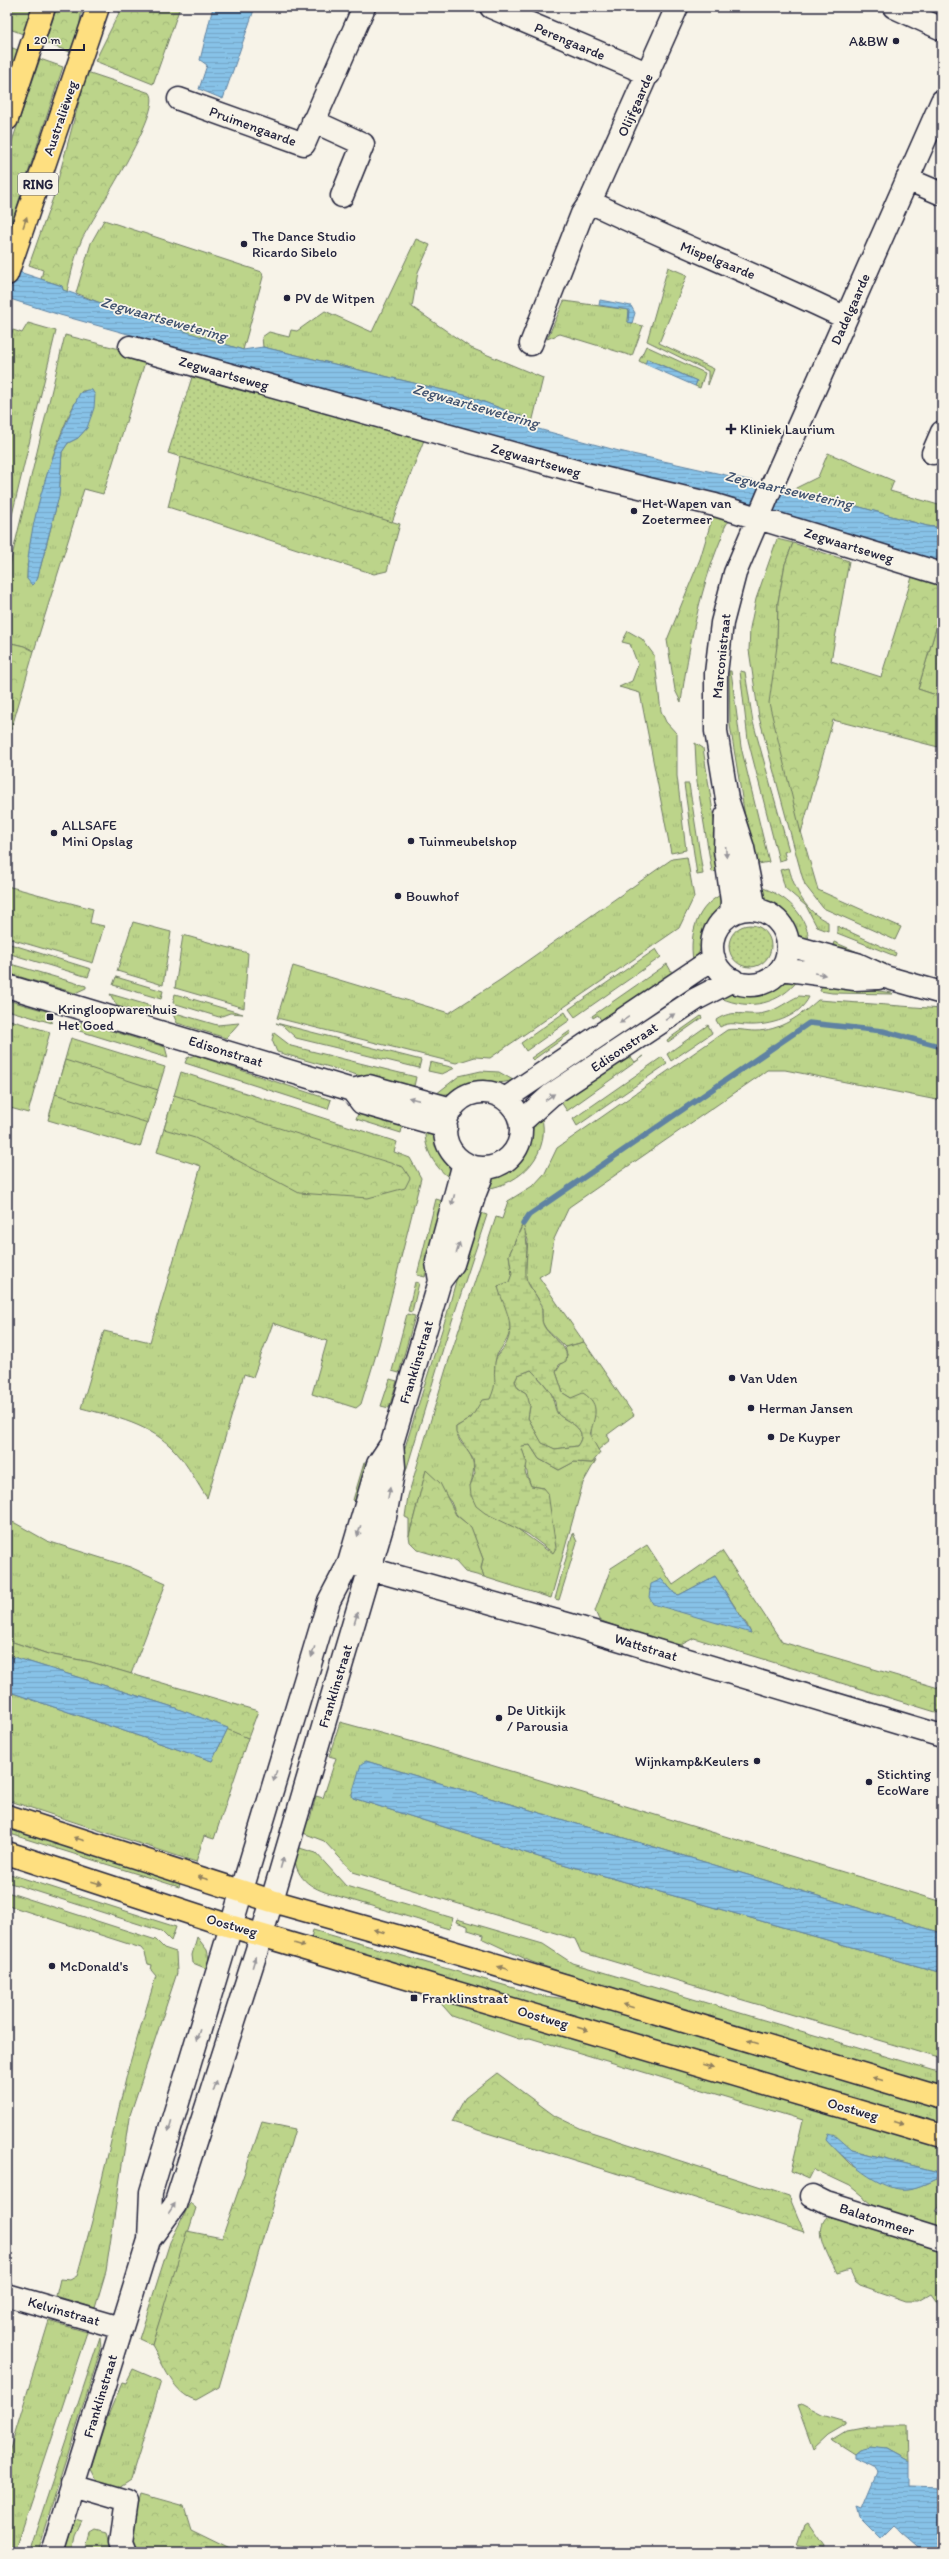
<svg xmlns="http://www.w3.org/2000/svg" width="949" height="2559" font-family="Itim,sans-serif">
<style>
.grass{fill:url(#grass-tufts);stroke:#6f7b62;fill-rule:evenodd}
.forest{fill:url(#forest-crowns);stroke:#6f7b62;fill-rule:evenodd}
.wetland{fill:url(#wetland-marsh);stroke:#6f7b62;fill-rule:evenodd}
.garden{fill:url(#garden-dots);stroke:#6f7b62}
.water{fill:url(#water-rules);stroke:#5f82a2}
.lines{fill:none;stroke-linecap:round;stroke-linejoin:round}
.stream{stroke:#5f82a2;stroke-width:5.5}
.minor-casing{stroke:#22223b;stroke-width:25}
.major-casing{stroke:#22223b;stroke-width:25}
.minor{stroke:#f7f3e8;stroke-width:22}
.major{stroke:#fedf80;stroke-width:22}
.oneway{fill:#90805e}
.oneway2{fill:#97959a}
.poi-dot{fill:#22223b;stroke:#f7f3e8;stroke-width:1.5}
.labels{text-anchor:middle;stroke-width:3.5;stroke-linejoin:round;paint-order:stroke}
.shield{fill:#f7f3e8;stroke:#62616f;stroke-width:1}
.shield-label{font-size:13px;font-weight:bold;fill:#22223b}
.street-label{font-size:14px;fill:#22223b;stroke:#f7f3e8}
.poi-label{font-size:14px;fill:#22223b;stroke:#f7f3e8;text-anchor:start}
.water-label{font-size:15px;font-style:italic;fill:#40526f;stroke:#f7f3e8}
</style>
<defs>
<pattern id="grass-tufts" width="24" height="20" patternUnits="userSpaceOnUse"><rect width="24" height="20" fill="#bcd48a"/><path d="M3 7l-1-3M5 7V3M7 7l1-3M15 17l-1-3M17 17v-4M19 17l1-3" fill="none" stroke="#a1b678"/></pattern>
<pattern id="forest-crowns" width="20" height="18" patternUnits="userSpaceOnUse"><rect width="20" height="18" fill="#bcd48a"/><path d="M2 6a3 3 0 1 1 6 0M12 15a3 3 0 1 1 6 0" fill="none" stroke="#a1b678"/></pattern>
<pattern id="wetland-marsh" width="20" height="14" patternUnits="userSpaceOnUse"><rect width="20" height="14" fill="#bcd48a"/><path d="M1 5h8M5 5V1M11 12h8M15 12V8" fill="none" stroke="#a1b678"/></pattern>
<pattern id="garden-dots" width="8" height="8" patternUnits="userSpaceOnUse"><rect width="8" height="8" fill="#bcd48a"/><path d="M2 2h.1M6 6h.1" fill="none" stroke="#a1b678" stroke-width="1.8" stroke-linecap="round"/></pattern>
<pattern id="water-rules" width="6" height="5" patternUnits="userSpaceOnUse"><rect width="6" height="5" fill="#87c2e7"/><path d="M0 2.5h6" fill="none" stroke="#74a6c7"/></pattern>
</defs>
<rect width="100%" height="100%" fill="#f7f3e8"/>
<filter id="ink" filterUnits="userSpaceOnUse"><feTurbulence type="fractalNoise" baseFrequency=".025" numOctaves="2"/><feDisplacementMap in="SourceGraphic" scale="8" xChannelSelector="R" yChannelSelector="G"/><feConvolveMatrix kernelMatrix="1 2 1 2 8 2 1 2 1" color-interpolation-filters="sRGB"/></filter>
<g filter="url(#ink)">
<path class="grass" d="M40 59 63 67 7 237V156Z
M104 220 262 272 263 277 243 350 120 311 76 293 91 243Z
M416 239 430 245 418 272 412 307 471 348 543 378 531 427 521 416 468 396 263 347 262 337 269 332 289 337 291 330 297 331 325 311 372 332Z
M668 267 687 275 659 343 714 369 708 385V371L647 341Z
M564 301 629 310 628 322 643 326 632 356 560 334 547 339Z
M28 323 56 331 7 536V348L13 330 22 333Z
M65 335 147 356 103 494 84 489 34 651 24 646 7 642V577ZM92 390 87 428 78 438 68 443 62 452 59 496 40 569 27 579C27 532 56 430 82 391Z
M646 346 705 373 700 388 695 386 697 381 648 359 645 364 639 361Z
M828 453 894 481 890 491 942 506V528L927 526 828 498 794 492 796 488 818 477Z
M714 512 730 521C725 523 723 533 721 539 699 592 689 646 681 702L675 690 667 640 700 559Z
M777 539 793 543 785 564 778 602 777 646 800 828 818 890 901 927 895 940 823 908 805 885 802 876 759 717 749 650 750 628 756 599Z
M942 608V697L918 689Z
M628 631 642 639 654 655 661 711 666 722 677 734V776L686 850 671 853 640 693 619 687 632 681 638 665 630 644 622 642Z
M729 671H731L741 747 769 862 753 865 730 725Z
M740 671 745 672 753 722 789 851 784 852 786 859 779 861 748 740Z
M695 743 703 748 722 870 712 872 697 782Z
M684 784H689L703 874 697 875Z
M687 857 694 897 679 928 490 1058 475 1057 456 1063 277 1018 293 966 449 1013 500 980 672 859Z
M789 868C795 891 806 912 828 922V931L817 927 806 906 785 888 780 870Z
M7 886 93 909 90 923 104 926 93 963 7 938Z
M760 887C786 895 808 915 809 943 796 937 796 927 788 917 780 907 760 900 760 887Z
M723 894C722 908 711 916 706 929 701 941 703 951 693 960 689 934 697 905 723 894Z
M133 922 171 932 163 985 117 971Z
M837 926 896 953 895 956 837 933Z
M183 935 248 953 244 1008 175 988Z
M834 942 886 964 831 952Z
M7 943 91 969 88 977 7 953Z
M656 949 661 957 575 1017 569 1009Z
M7 963 86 986V988L75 993 7 973Z
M667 964 675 978 601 1020 598 1015 593 1018 592 1016Z
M116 977 163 991 161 999 113 985Z
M790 979H799C780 1004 750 1011 721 998 737 988 743 996 758 993 770 990 779 983 790 979Z
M823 982 892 993 893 994 832 993 820 991Z
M678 993 681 997 550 1086 548 1083Z
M110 994 158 1008 148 1015 117 1006Z
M175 994 243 1014 230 1013 219 1017 173 1003Z
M799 996 809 997C799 1018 769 1026 748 1025 738 1025 730 1021 720 1027L716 1020C734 1008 745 1017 764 1013 778 1010 787 1001 799 996Z
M7 1000 46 1011 51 1014 52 1023 7 1010Z
M818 1000 942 1009V1101L785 1070H767L759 1076 569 1207 554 1239 549 1271 539 1277 584 1342 565 1347 546 1329 542 1322V1305L525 1278 528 1240 522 1225 509 1255 512 1274 509 1283 498 1286C501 1298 509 1309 510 1321 511 1339 505 1341 497 1355 493 1363 497 1373 497 1382 496 1401 471 1419 456 1427 456 1452 483 1447 470 1486L515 1527 548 1551 544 1488 531 1486C525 1471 527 1462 521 1446L530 1445 539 1459 559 1470 574 1462 592 1463 596 1460 583 1483 551 1598 484 1577 481 1568 483 1559 471 1528 456 1514 451 1502 426 1471 409 1536V1519L405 1517 408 1496 446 1369 496 1217 502 1219 508 1201 534 1185 545 1173 557 1148 727 1030C736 1028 746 1031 755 1031 780 1031 800 1016 818 1000Z
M172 1012 217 1025 239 1023 226 1038 177 1023Z
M565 1012 570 1020 526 1051 521 1043Z
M701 1016 702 1018 668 1042 667 1040Z
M7 1019 50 1032 28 1113 7 1107Z
M82 1022 165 1047 168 1058 73 1029 78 1023Z
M276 1023 421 1060 419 1068 296 1038 283 1026Z
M708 1025 712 1033 671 1061 667 1054Z
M570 1031 571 1033 533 1060 531 1058Z
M274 1033 291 1046 416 1077 413 1091 277 1052 272 1040Z
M71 1038 165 1067 140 1147 48 1120Z
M195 1055 331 1100 328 1109 185 1063 187 1058Z
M644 1056 567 1111 559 1099 631 1057 635 1062Z
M662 1057 667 1064 577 1126 573 1119Z
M430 1062 455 1068 442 1074 428 1071Z
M481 1071 499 1072 513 1080C500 1085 489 1081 475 1083 461 1086 452 1097 436 1094L459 1076Z
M181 1072 397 1142 394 1152 410 1158 421 1178 379 1345 361 1404 356 1408 312 1394 327 1341 273 1323 253 1377 244 1374 207 1498C197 1483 188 1465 176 1452 151 1424 115 1417 81 1408L104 1331 150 1342 201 1166 157 1152Z
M360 1108 403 1123 401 1133 356 1119Z
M541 1114C552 1153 522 1184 485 1189 493 1173 512 1172 522 1157 532 1143 530 1127 541 1114Z
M425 1130C436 1135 452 1166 450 1178 435 1168 424 1149 425 1130Z
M436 1199 446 1202 425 1277 417 1275Z
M475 1211 487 1215 445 1342 399 1494 401 1460 447 1314Z
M415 1282 419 1283 412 1312 408 1311Z
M407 1314 415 1316 399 1373 392 1371Z
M390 1379 397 1381 389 1408 381 1406Z
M364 1463 372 1465 359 1504 353 1500Z
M7 1521 15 1523 47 1541 130 1567 166 1583 131 1674 91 1662 48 1654 7 1640Z
M573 1533 577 1542 559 1600 555 1599Z
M7 1691 212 1761 228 1728 248 1738 214 1839 204 1836 196 1862 7 1800Z
M340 1722 428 1746 942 1902V1933L366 1761 352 1794 353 1798 542 1858 942 1973V2059L581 1952 575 1939 353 1872 324 1841 298 1831 299 1827 310 1819 316 1796 323 1798 336 1758 329 1756Z
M7 1824 181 1879 179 1887 7 1833Z
M293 1846 316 1853 346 1886 453 1918 449 1929 331 1894C304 1886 294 1874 293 1846Z
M7 1873 176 1927 171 1941 161 1931 7 1882Z
M7 1892 156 1940 164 1948 176 1952 177 1973 129 2118 106 2271 95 2308 56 2296 60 2279 70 2280 77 2276 92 2221 129 2066 156 1976 151 1970 152 1965 148 1964 145 1953 141 1948 7 1905Z
M457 1919 543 1944 572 1963 942 2073V2086L582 1979 532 1962 483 1939 484 1935 468 1930V1926L456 1922Z
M313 1930 538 1995 579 2001 942 2107V2124L311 1938Z
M197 1937 207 1950 212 1971 193 1963 192 1955Z
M436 1998 942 2145V2173L852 2150 826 2139 850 2164 894 2188C912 2192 927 2183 942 2176V2202L935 2211 942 2215V2231L870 2209 872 2204 850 2186 814 2169 809 2179 791 2171 803 2120 530 2038 519 2039 452 2016Z
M190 2203 196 2208 152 2345 139 2339 170 2242Z
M49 2321 87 2332 14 2552H7V2459Z
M100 2337 101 2349 37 2552H29Z
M133 2369 161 2381 131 2479 119 2487 98 2482 91 2468 105 2423 122 2382 126 2383Z
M801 2405 822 2416 846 2423V2425L829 2435 813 2450 797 2406Z
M868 2427H908L909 2461 887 2449 859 2450 854 2454 832 2440 847 2431Z
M75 2519 82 2521 75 2536 72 2552H64Z
M808 2522 824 2545V2547L798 2545 805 2524Z
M96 2530 107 2533 109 2540H115L119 2552H86L91 2533Z"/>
<path class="forest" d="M7 7H32L23 34 7 28Z
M57 7H82L79 29 70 52 45 43Z
M122 7H180L153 84 95 61Z
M7 46 18 50 7 83Z
M87 72 150 93C164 110 93 217 82 239 75 256 71 274 67 292L63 290 62 286 41 279 43 270 29 265 53 198Z
M181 456 400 524 387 571 374 574 168 507Z
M793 543 849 561 831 661 881 677 913 574 942 583V608L918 689 942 697V748L833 720 801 833 769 703 777 646 778 602 785 564Z
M7 642 24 646 34 651 7 744Z
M65 1060 158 1090 148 1123 55 1094Z
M174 1095 403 1167 410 1178 405 1188 368 1198 299 1193 195 1138 164 1129Z
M584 1342 634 1415 607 1435 610 1440 598 1450 591 1439V1429L571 1398 563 1393 556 1372 567 1355 565 1347Z
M531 1370C535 1374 549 1389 551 1393 554 1399 554 1409 558 1414 566 1422 591 1428 577 1446L555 1449 542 1444 528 1418 530 1406 526 1393 518 1388 515 1381 518 1375Z
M426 1470 440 1483 456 1515 471 1527 483 1559 481 1568 484 1577 465 1572 456 1562 449 1559 418 1550 410 1542 409 1536Z
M647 1545 673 1585 722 1551 782 1642 942 1689V1714L694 1638 675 1648 599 1620 595 1611 611 1568ZM715 1576 747 1625 751 1633 649 1590 662 1579 675 1594 679 1595Z
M7 1640 48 1654 91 1662 258 1711 248 1738 173 1707 7 1655Z
M497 2073 555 2116 582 2129 789 2196 804 2232 452 2122 465 2098Z
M262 2122 295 2129 219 2387 196 2400C174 2395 163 2364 152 2345L187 2231 222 2238Z
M832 2213 942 2246V2302L939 2304 931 2293 917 2301H906L860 2285 855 2281 850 2270 837 2274C829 2256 809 2226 832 2213Z
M141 2494 184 2506 191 2529 238 2552H131L132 2524Z"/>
<path class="wetland" d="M523 1224C530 1245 525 1256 526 1276 526 1284 537 1295 540 1303 543 1309 541 1317 543 1324 549 1339 570 1344 566 1361L559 1365 556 1372 563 1393 571 1398 583 1393C602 1405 594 1417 590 1435L600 1453 592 1463 574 1462 559 1470 539 1459 530 1445 521 1446 527 1463 525 1472 531 1486 544 1488 548 1493 556 1548 553 1553 528 1534 485 1513 476 1506 471 1495 470 1486 475 1473 473 1459 456 1433V1427L471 1418 482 1400 490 1399C498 1381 493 1380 495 1363 496 1354 504 1350 507 1342 516 1322 502 1305 498 1286L509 1282 512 1274 509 1255ZM531 1370C537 1375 552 1392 554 1399 556 1403 555 1410 558 1414 566 1422 591 1428 577 1446L555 1449 542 1443 528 1418 530 1406 528 1398 526 1393 518 1388 515 1381 518 1375Z"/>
<path class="garden" d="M193 374 424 440 392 522 168 453Z
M729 946a21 21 0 1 1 42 0a21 21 0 1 1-42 0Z"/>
<path class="water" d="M213 7H255L223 99 199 89 207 65 200 60Z
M7 268 62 286 63 290C123 311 183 331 243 350L263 347 468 396 521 416 531 427 619 451 828 498 927 526 942 528V562L738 500 578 460 60 315 7 298Z
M600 300 631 306 635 313 632 323 628 322 629 310 599 305Z
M647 359 697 381 695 386 645 364Z
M87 390H92L95 395 94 408 87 428 78 438 68 443 62 452 59 496 37 580 32 585 27 579C27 523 55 443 80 393Z
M715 1576 751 1633 653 1604 649 1597 651 1584 662 1579 675 1594 679 1595Z
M7 1655 173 1707 228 1728 212 1761 7 1691Z
M366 1761 942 1933V1973L542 1858 353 1798 352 1794 361 1764Z
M828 2133 835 2135 852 2150 942 2173V2176C931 2181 919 2188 907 2189 881 2193 842 2157 826 2139Z
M870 2447 887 2449 909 2461V2487L942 2488V2552H923L892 2525 879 2538 860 2519 857 2507 862 2509 877 2473 872 2466 854 2458V2454L859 2450Z"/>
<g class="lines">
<path class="stream" d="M523 1224 529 1215 809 1023 883 1031 942 1047"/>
<g class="minor-casing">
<path id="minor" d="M491 7 649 74
M894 7 942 29
M179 99 304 144 364 7
M313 121 363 144 342 196
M907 179 942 194
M590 202C675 243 762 277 846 318
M531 344 582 214 590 202 677 7
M130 347 590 475 715 505 942 574
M933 453 942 432
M726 816 725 850 732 901 731 914
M755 909 743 848 727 799 716 731V673L722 623 735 573 774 481 942 101
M712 947a38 38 0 1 1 76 0a38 38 0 1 1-76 0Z
M788 945 857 964 885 977 942 993
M781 969 855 979 878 978
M7 986 352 1090 369 1086 452 1109
M352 1090 362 1103 446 1127
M445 1130a38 38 0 1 1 76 0a38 38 0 1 1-76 0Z
M505 1099 714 958
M521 1122 551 1095 696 999 733 980
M440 1281 437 1262 464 1163
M356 1565 571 1625 942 1736
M812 2196 826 2203 942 2239
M149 2240 175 2205 262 1934 385 1517 394 1467 392 1443
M7 2295 121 2328
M72 2485 127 2501 121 2542 125 2552
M52 2552 149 2240 151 2192 329 1601 349 1563 378 1464 392 1443 440 1281 453 1264 475 1193 485 1168"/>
</g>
<g class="major-casing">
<path id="major" d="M7 119 44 7
M7 274 98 7
M7 1816 272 1901 446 1950 942 2098
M7 1853 230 1926 942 2136"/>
</g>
<use href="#minor" class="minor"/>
<use href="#major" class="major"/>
</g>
<defs><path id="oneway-solid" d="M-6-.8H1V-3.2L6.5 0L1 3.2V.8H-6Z"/></defs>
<g class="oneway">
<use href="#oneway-solid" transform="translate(25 222) rotate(-71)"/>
<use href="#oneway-solid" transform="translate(79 1839) rotate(-162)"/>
<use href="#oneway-solid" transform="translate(203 1878) rotate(-162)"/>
<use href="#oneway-solid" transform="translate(97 1883) rotate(18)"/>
<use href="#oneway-solid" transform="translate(379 1931) rotate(-164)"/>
<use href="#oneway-solid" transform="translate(300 1945) rotate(16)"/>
<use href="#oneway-solid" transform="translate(503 1968) rotate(-163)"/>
<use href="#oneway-solid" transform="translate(628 2006) rotate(-164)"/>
<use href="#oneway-solid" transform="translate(583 2029) rotate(16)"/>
<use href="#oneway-solid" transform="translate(753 2042) rotate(-164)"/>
<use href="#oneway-solid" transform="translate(708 2066) rotate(16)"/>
<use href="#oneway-solid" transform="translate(878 2079) rotate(-164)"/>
<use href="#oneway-solid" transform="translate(899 2123) rotate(16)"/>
</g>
<g class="oneway2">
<use href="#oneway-solid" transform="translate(726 852) rotate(86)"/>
<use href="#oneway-solid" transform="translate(820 974) rotate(10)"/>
<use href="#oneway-solid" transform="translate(670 1017) rotate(-34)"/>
<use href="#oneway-solid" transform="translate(624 1020) rotate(146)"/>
<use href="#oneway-solid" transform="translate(550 1097) rotate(-35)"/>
<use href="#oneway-solid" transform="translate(414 1099) rotate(-165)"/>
<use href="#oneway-solid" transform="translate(453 1200) rotate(105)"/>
<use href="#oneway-solid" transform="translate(458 1248) rotate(-73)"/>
<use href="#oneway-solid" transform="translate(389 1493) rotate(-80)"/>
<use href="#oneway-solid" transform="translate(359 1531) rotate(107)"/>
<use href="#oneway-solid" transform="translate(356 1618) rotate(-73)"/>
<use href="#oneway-solid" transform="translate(313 1652) rotate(107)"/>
<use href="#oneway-solid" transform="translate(275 1776) rotate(107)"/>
<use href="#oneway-solid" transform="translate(282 1863) rotate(-74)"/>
<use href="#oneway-solid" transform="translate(254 1962) rotate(-73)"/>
<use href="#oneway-solid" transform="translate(198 2035) rotate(108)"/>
<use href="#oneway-solid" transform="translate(215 2086) rotate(-72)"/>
<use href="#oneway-solid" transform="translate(170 2126) rotate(106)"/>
<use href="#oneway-solid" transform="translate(172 2208) rotate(-56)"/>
</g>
</g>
<g class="poi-dot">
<circle cx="896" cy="41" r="4"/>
<circle cx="244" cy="244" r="4"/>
<circle cx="287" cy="298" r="4"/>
<path d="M729 423h4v4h4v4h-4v4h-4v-4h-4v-4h4z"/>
<circle cx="634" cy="511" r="4"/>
<circle cx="54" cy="833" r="4"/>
<circle cx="411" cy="841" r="4"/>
<circle cx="398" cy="896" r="4"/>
<rect x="46" y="1013" width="8" height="8" rx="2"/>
<circle cx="732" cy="1378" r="4"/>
<circle cx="751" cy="1408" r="4"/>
<circle cx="771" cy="1437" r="4"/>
<circle cx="499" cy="1718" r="4"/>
<circle cx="757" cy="1761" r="4"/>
<circle cx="869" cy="1782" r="4"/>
<circle cx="52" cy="1966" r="4"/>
<rect x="410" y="1994" width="8" height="8" rx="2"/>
</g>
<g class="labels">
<rect class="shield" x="18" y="173" width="40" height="22" rx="3"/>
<g class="shield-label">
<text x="38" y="189">RING</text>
</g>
<g class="street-label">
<text transform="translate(570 41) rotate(23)" y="5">Perengaarde</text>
<text transform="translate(635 105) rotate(-66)" y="5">Olijfgaarde</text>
<text transform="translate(60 118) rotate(-71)" y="5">Australiëweg</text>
<text transform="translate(253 126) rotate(20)" y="5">Pruimengaarde</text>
<text transform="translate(718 260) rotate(22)" y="5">Mispelgaarde</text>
<text transform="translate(850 309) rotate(-66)" y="5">Dadelgaarde</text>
<text transform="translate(224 373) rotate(16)" y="5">Zegwaartseweg</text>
<text transform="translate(536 460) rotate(16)" y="5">Zegwaartseweg</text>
<text transform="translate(849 545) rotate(17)" y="5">Zegwaartseweg</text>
<text transform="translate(721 656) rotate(-84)" y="5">Marconistraat</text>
<text transform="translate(624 1047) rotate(-34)" y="5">Edisonstraat</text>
<text transform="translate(226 1051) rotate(17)" y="5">Edisonstraat</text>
<text transform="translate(416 1362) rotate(-73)" y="5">Franklinstraat</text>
<text transform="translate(646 1647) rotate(17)" y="5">Wattstraat</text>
<text transform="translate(335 1686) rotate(-73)" y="5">Franklinstraat</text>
<text transform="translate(232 1925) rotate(16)" y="5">Oostweg</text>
<text transform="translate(543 2017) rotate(16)" y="5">Oostweg</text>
<text transform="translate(853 2109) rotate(16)" y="5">Oostweg</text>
<text transform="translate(877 2219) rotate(18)" y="5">Balatonmeer</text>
<text transform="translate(64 2311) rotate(16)" y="5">Kelvinstraat</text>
<text transform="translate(100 2396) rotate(-73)" y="5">Franklinstraat</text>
</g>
<g class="poi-label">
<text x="888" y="46" text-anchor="end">A&amp;BW</text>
<text x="252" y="241">The Dance Studio<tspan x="252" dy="16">Ricardo Sibelo</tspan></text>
<text x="295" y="303">PV de Witpen</text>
<text x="740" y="434">Kliniek Laurium</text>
<text x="642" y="508">Het Wapen van<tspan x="642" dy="16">Zoetermeer</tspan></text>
<text x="62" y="830">ALLSAFE<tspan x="62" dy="16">Mini Opslag</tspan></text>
<text x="419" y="846">Tuinmeubelshop</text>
<text x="406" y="901">Bouwhof</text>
<text x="58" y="1014">Kringloopwarenhuis<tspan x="58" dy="16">Het Goed</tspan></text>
<text x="740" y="1383">Van Uden</text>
<text x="759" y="1413">Herman Jansen</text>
<text x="779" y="1442">De Kuyper</text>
<text x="507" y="1715">De Uitkijk<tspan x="507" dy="16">/ Parousia</tspan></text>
<text x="749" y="1766" text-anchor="end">Wijnkamp&amp;Keulers</text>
<text x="877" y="1779">Stichting<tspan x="877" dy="16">EcoWare</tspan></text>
<text x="60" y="1971">McDonald's</text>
<text x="422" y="2003">Franklinstraat</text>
</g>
<g class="water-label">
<text transform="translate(164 319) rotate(16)" y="5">Zegwaartsewetering</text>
<text transform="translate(476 406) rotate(16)" y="5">Zegwaartsewetering</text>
<text transform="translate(789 490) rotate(13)" y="5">Zegwaartsewetering</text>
</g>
</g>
<rect width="949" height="2559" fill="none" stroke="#f7f3e8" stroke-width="24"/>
<rect x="12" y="12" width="925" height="2535" fill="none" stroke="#22223b" stroke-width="1.5" filter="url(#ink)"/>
<path d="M28 44v6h56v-6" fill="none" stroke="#22223b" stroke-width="2"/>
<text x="34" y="44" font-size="12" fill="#22223b" stroke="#f7f3e8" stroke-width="3" paint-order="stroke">20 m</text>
</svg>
